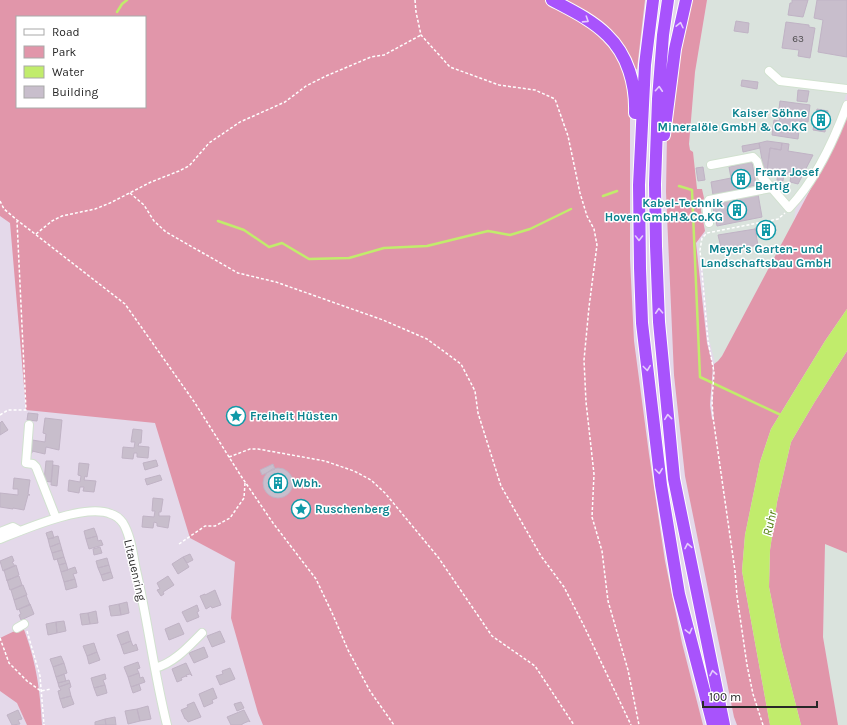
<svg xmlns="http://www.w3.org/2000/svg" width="847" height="725" font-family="Karla,sans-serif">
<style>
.industrial{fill:#dae3dd}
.green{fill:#e196aa;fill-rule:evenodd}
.water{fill:#c1ec6c}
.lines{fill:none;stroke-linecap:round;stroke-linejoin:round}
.stream{stroke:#c1ec6c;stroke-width:2.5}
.building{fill:#c8becc;stroke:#c0b3c5}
.minor-casing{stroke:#d1e1cf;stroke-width:10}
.highway-casing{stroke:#fff;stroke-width:14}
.path{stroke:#fff;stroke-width:1.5;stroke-dasharray:3 2;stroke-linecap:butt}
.minor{stroke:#fff;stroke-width:8}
.highway{stroke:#a853fc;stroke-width:12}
.oneway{stroke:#e5cbfe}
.labels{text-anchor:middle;stroke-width:3;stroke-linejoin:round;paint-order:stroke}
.number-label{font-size:10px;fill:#504e51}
.culture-label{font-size:12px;font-weight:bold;fill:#0d838f;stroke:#fff;text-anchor:start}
.street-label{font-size:12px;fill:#282828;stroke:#fff}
.water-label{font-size:13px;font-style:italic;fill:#52810f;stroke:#fff}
</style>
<rect width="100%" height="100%" fill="#e4d9ea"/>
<path class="industrial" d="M707 0H847V92L842 107 821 154 807 181 797 193 794 222 722 356 718 361 715 363 709 339 703 272 698 244 705 234 704 221 701 210 703 203 697 189 689 144 695 72Z
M825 544 847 553V725H838L823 637Z"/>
<path class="green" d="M0 0H645L637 69 626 74 630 103V259L634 341 649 454 665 561 682 643 703 725H263L258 713 231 618 235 562 190 538 155 423 26 410 10 223 0 216ZM17 17H145V107H17Z
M692 0H707L695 72 689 144 690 150 693 152 697 189H702L704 198 701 210 705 231 696 243 707 343 713 366 710 405 712 419 714 420 712 405 713 397 712 393 714 364 718 361 722 356 834 145 847 115V309L825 341 771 429 760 462 745 535 742 571 770 725H737L734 717 685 476 674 375 666 192 667 135 679 57Z
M847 351V553L825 544 823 637 838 725H801L781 647 769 587 770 550 777 502 791 442 814 403Z
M23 627C36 661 40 688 42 725H27L17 703 0 691V638Z"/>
<path class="water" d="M847 309V351L814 403 791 442 777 502 770 550 769 587 781 647 801 725H770L742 571 745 535 760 462 771 429 825 341Z"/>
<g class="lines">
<path class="stream" d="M117 12 122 4 127 0
M679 186 692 190 700 377 783 416
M603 196 617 191
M218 221 244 230 269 247 282 243 309 259 349 258 384 248 427 246 488 231 510 235 530 229 571 209"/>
</g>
<path class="building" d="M792 0H808L803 17 788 15 790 3H792Z
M817 0H847V57L818 52 823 20 814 18Z
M736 21 749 23 748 33 734 31Z
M786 22 809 25V27L815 28 810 58 798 56 799 50 782 48Z
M742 80 758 82 757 89 741 86Z
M798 90 809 91 807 102 797 101Z
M780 101 810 105 808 122 800 121 798 139 772 135 774 120 779 121 780 118 778 117Z
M817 109 828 111 825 132 813 130Z
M767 141 782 143 781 150 770 148 767 171H764L759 143Z
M759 143 760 148 743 152 742 146Z
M782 143 789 144 788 151 813 155 798 184 790 182 791 175 784 174 783 181 777 180 778 173 767 171 770 148 781 150Z
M752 162 756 185 713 195 711 182 731 178 729 167Z
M703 167 705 180 698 181 696 168Z
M758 194 762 217 717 226 712 203Z
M775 225 776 231 757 235 755 228Z
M755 229 758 245 722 252 718 235Z
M28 413 38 414 37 421 27 420Z
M45 418 62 420 59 450 46 447 45 454 32 451V453H30L32 440 45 442 46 434 43 433Z
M2 421 8 430 0 435V423Z
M133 429 142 430 141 443H139L138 446 149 447 148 458 137 457V453H134L133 459 122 458 123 447 134 448 135 442H131Z
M156 460 158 466 145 470 143 463Z
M46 461H53L51 482 44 481Z
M79 463 89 464 87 477 85 476 84 480 96 481 94 492 83 491 84 487H80L79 493 68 491 69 480 80 482 81 476 78 475Z
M273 464 275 469 262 475 260 470Z
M53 465 59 466 57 486 51 485Z
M263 483a15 15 0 1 1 30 0a15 15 0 1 1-30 0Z
M160 475 162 480 147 485 145 479Z
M14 478 30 480 28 494 30 495H28L24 510 13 508V509L0 507V493L18 495V489H13Z
M153 498 163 499 161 512H159V516H170L168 528 157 526V523L154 522 153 528 142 527 143 516 154 517 155 511H152Z
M94 528 97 536 86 539 84 531Z
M52 531 54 538 48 539 46 533Z
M58 536 60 543 50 547 48 539Z
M97 536 98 541 101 540 103 545 89 549 86 539Z
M60 543 62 550 52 553 50 547Z
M100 547 102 553 94 555 93 549Z
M62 550 64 557 54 560 52 553Z
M190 554 193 560 187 563 183 557Z
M12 556 14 561 12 562 15 566 3 571 0 561Z
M64 557 66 563 59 565 57 559Z
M183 557 189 567 178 574 172 564Z
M107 558 109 565 98 568 96 561Z
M66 563 68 570 61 572 59 565Z
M16 565 19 575 7 581 4 570Z
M109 565 111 572 101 575 98 568Z
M75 567 77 573 73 574 75 579 64 582 61 572Z
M111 572 113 578 103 581 101 575Z
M19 576 22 585 10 590 7 580Z
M168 576 174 585 163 592 164 594 161 596 157 590 160 589 157 583Z
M75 579 77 587 66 590 64 582Z
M23 585 27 595 14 600 11 590Z
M215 590 221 605 212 608 211 606 206 609 200 596 205 594V595Z
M26 595 30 605 17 610 14 600Z
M127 602 129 613 121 615 119 604Z
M30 604 34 614 21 620 19 615 21 614 19 609Z
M119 604 121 615 111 616 109 606Z
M197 605 199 611 197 612 199 617 187 622 182 612Z
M96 611 98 623 90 624 88 613Z
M88 613 90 624 82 625 80 614Z
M64 621 66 631 57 633 56 622Z
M56 622 57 633 48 635 46 624Z
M179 623 184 634 169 640 165 629Z
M128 631 131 641 121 645 117 635Z
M220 631 225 642 212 647 207 636Z
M131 641 133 646 136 644 138 650 124 654 121 645Z
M94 643 97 652 87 656 83 646Z
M204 647 208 657 194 663 189 653Z
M97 652 100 660 89 664 87 656Z
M61 656 64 663 53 667 50 659Z
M138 662 140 668 137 669 139 673 128 677 124 667Z
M64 663 67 673 56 677 53 667Z
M186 663 192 676 190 674 186 675 187 677 186 676 181 678 182 680 177 682 172 669Z
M230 668 235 679 220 685 216 676 223 674 222 671Z
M139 673 140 678 143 677 145 682 131 687 128 677Z
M64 674 66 681 58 683 56 677Z
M105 674 106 679 103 680 105 685 94 688 91 678Z
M69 680 70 683 59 687 58 683Z
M70 683 71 687 69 688 71 696 60 699 58 691 61 690 59 687Z
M139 684 141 690 133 693 131 687Z
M105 685 107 693 97 696 94 688Z
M213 688 217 698 212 700 213 703 204 707 199 694Z
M71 696 74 704 63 708 60 699Z
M194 702 201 717 188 722 186 719H185L181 710 188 707 187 705Z
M241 702 244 708 237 711 234 704Z
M148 706 151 719 140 721 137 709Z
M137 709 140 721 128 724 125 711Z
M18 710 22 719 18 720 20 724 12 725 7 715Z
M244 710 250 722 249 721 242 724V725H231L227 717Z
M115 717 116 725H106L105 719Z
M105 719 106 725H95V722Z"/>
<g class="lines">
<g class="minor-casing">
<path id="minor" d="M769 71 780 81 847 89
M711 165 753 157 757 161 762 177 789 208C815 181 834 140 847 105
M709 223C708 216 704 207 709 200L771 188
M29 425 26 463 33 464 36 467 56 518
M0 532 13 527 20 531
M0 539C25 529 85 503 111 514 115 515 120 519 123 523 131 536 133 555 136 570 148 621 154 674 167 725
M17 628 24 624
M155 668C174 663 188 647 202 633"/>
</g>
<g class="highway-casing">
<path id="highway" d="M552 0C571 10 592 20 607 35 628 55 636 85 635 113
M653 0 645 65 639 185 640 268 642 323 661 485 679 594 713 725
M668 0 663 35 658 99 655 184 656 246 659 322 674 479 724 725
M664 135 675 49 686 0"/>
</g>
<path class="path" d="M415 0 416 12 421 35 450 67 499 85 535 90 555 99 568 136 580 193 587 216 594 229 597 245 589 307 584 360 586 402 594 474 592 517 602 551 608 601 628 670 639 725
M130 193 144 205 154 221 166 232 238 273 276 282 383 320 427 339 461 364 475 391 478 413 501 486 541 556 564 587 583 624 631 725
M0 201 4 209 17 220 125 304 195 403 241 476 273 523 316 579 333 615 348 650 370 691 394 725
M36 234 52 221 62 216 95 209 110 203 151 182 179 171 189 166 209 143 240 122 285 102 306 86 326 76 371 57 384 55 421 35
M0 415 8 410H26L17 221
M229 457 250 449H258L325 461 354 471 371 480 385 493 438 557 492 636 535 666 574 725
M179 544 205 526H215L230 518 244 498 245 483
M27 631 40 676 44 725
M0 638 9 663 27 681 41 691 51 689
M763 725 753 694 747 665 737 596 735 571 713 417 712 401 714 372 708 341 700 250 702 238 707 233 778 219 785 213"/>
<use href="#minor" class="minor"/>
<use href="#highway" class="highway"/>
</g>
<defs><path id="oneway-chevron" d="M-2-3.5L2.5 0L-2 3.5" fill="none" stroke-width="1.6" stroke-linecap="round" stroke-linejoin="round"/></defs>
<g class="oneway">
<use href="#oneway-chevron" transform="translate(586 20) rotate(33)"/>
<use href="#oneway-chevron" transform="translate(680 25) rotate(-77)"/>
<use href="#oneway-chevron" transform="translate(659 89) rotate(-86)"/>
<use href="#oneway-chevron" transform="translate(639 238) rotate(90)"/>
<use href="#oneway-chevron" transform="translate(659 311) rotate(-93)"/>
<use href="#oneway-chevron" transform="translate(647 368) rotate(83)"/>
<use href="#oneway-chevron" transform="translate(668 417) rotate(-96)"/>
<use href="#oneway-chevron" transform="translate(659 471) rotate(83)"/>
<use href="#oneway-chevron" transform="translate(688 546) rotate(-101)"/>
<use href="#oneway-chevron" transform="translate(689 631) rotate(76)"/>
<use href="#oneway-chevron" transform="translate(713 673) rotate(-101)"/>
</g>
<defs>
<g id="building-ring" transform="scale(1)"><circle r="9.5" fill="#fff" stroke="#0f9aa8" stroke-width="1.5"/><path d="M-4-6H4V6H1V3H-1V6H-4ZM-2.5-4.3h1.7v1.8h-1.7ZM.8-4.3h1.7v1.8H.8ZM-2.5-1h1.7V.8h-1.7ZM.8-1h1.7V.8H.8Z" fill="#0f9aa8"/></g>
<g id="sight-ring" transform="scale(1)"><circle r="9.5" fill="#fff" stroke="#0f9aa8" stroke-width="1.5"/><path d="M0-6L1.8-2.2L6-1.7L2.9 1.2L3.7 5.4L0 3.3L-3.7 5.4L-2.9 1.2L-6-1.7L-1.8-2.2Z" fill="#0f9aa8"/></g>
</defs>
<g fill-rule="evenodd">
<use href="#building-ring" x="821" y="120"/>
<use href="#building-ring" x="741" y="179"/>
<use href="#building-ring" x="737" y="210"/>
<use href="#building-ring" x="766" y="230"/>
<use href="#sight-ring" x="236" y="416"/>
<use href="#building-ring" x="278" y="483"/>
<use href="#sight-ring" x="301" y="509"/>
</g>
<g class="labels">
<g class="number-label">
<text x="798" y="42">63</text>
</g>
<g class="culture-label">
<text x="807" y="117" text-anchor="end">Kaiser Söhne<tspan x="807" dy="14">Mineralöle GmbH &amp; Co.KG</tspan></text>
<text x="755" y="176">Franz Josef<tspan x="755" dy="14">Bertig</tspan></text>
<text x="723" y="207" text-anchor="end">Kabel-Technik<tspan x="723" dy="14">Hoven GmbH&amp;Co.KG</tspan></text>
<text x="766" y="253" text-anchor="middle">Meyer's Garten- und<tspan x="766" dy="14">Landschaftsbau GmbH</tspan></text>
<text x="250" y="420">Freiheit Hüsten</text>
<text x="292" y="487">Wbh.</text>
<text x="315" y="513">Ruschenberg</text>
</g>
<g class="street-label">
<text transform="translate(135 570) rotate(77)" y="4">Litauenring</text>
</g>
<g class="water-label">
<text transform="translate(769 523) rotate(-77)" y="5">Ruhr</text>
</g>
</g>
<rect x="16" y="16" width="130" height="92" fill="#ffffff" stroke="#a9a9a9"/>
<rect x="24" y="29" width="20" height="6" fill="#ffffff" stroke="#a9a9a9"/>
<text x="52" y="36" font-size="12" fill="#282828">Road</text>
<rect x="24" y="46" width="20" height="12" fill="#e196aa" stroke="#a9a9a9"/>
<text x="52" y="56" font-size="12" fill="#282828">Park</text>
<rect x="24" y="66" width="20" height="12" fill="#c1ec6c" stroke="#a9a9a9"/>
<text x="52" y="76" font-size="12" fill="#282828">Water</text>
<rect x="24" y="86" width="20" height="12" fill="#c8becc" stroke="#a9a9a9"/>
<text x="52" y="96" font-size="12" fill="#282828">Building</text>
<path d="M703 701v6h114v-6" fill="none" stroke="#282828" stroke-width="2"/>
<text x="709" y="701" font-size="12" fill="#282828" stroke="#ffffff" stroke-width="3" paint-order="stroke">100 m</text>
</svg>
